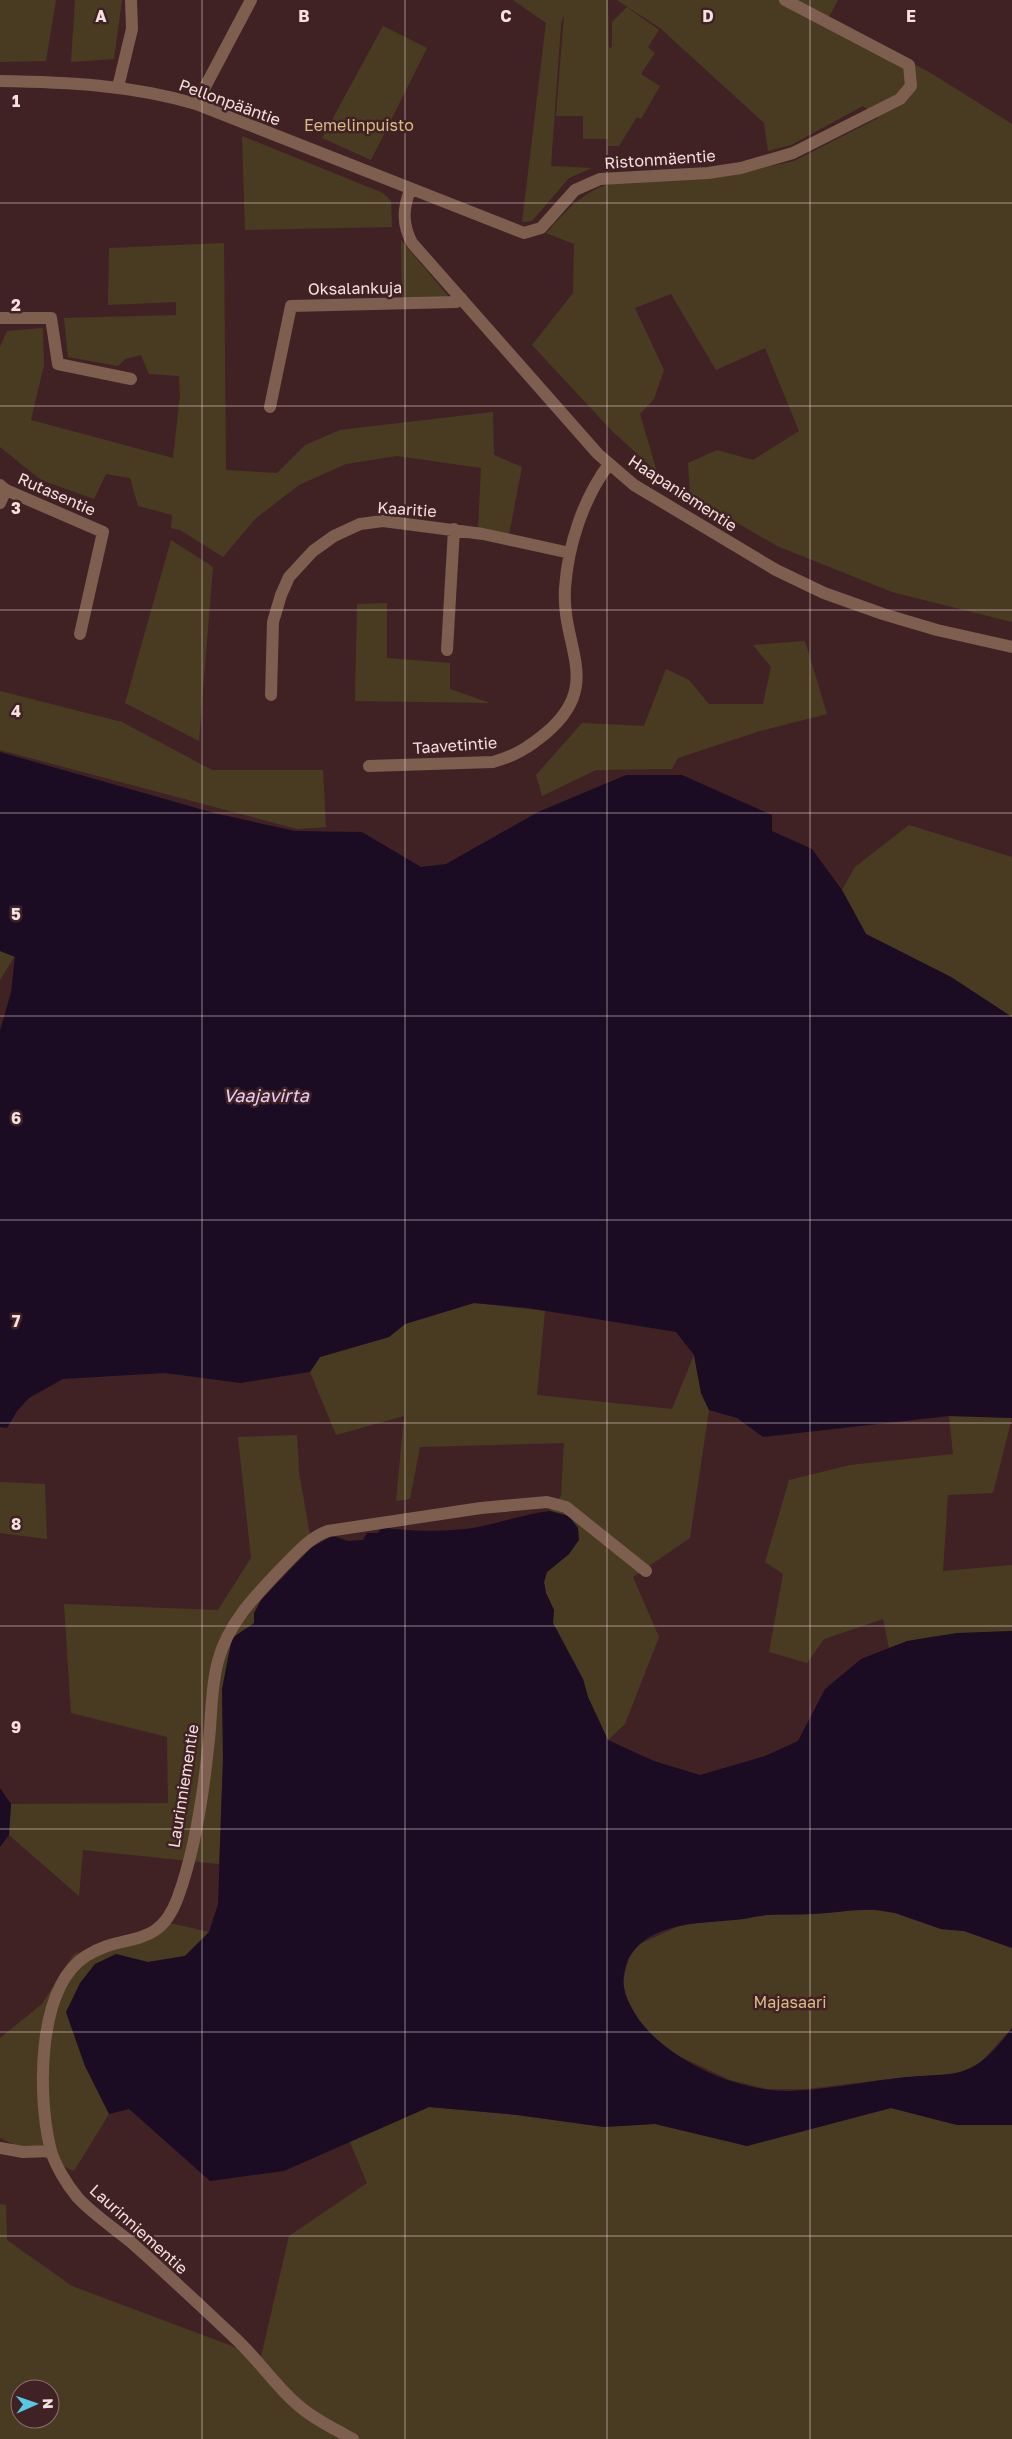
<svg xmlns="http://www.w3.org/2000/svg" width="1012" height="2439" font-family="'Golos Text',sans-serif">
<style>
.green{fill:#493b22;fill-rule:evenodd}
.water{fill:#1b0c23}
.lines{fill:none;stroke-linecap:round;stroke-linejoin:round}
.minor{stroke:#7e5e4e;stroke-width:12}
.grid{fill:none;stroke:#f6e0e0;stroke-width:1;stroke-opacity:0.55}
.labels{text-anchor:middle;stroke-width:5;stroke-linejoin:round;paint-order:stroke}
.street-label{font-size:16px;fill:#f6e0e0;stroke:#412224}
.park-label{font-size:16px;fill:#dabb85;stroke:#412224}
.water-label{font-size:18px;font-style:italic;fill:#e8cef8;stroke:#412224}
.grid-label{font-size:16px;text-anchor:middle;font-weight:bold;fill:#f6e0e0;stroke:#412224;stroke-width:5;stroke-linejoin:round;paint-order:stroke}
</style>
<rect width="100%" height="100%" fill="#412224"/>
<path class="green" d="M0 0H56L46 61 0 62Z
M75 0H122L114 59 71 62Z
M513 0H608L609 48 612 47V22L627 7 659 30 648 47 655 53 641 74 660 86 641 119 637 117 619 146H608V139H583V116H556L564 15 561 24 551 166 592 168 569 178 532 221 522 222 546 23Z
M617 0H838L829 17 934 75 1012 124V622L892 592 777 546 690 495 688 463 717 450 753 460 799 431 765 348 716 370 671 294 635 308 664 370 654 399 640 414 657 472 612 431 532 345 573 293 574 244 546 233C566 211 583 191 612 183L737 174 794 161 878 118 863 106 791 145 768 151 764 123 660 28Z
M383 26 427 48 371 160 322 138Z
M242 136 383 193 391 201 392 227 245 230Z
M401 240 450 298 402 299Z
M224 243 226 470 277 473 305 445 340 430 493 412 494 455 522 467 509 535 478 528 481 468 397 456 346 464 299 485 255 519 223 557 180 530 171 528 172 515 138 506 130 478 106 474 94 499 41 480 0 447V347L7 331 43 328 44 365 31 420 173 458 180 395 179 376 149 374 141 355 125 359 118 366 68 357 64 318 176 315V302L108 305 109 248Z
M171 540 213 567 199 741 125 703Z
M387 603V658L450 663V689L490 703 355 701 357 604Z
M805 641 827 714 760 731 678 758 672 769 596 770 542 796 536 775 582 723 644 726 666 669 689 680 709 704H763L771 667 753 645Z
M0 691 122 722 212 770H323L326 827 297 829 0 750Z
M909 825 1012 857V1017L951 977 866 934 842 890 855 867Z
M0 951 15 956 0 980Z
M474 1303 545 1311 537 1395 672 1409 694 1355 701 1393 709 1410 690 1538 633 1577 659 1637 625 1724 608 1740 588 1697 583 1679 553 1623 554 1610 546 1593 544 1582 547 1572 569 1554V1516L550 1511 561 1496 564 1443 420 1447 410 1499 396 1501 404 1416 336 1435 310 1372 320 1357 389 1337 405 1324Z
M949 1416 1012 1418 993 1493 948 1495 943 1571 1012 1565V1631C971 1633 928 1633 889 1648L883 1619 824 1639 807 1663 769 1652 783 1574 765 1562 789 1480 850 1465 953 1454Z
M297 1435 299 1472 312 1547C294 1566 254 1597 255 1623L222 1689 223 1758 219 1864 83 1850 79 1896 9 1835 11 1804 168 1803 167 1737 71 1713 64 1604 218 1610 251 1558 238 1437Z
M0 1482 45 1484 47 1539 0 1533Z
M865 1909 895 1913 941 1929 964 1931 1012 1948V2028L980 2063 957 2074 906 2077 806 2089H767L730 2080 673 2053 660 2044 643 2027 627 1999 623 1982 629 1957 640 1944 681 1925 766 1915 812 1914Z
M161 1921 209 1932 185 1956 148 1962 116 1954 66 2012 85 2066 109 2114 74 2171 0 2138V2038L42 2004 74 1954 136 1935Z
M429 2107 517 2115 604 2127 655 2124 747 2146 891 2108 957 2125H1012V2439H0V2204L6 2205 7 2240 72 2286 261 2357 289 2236 367 2183 350 2142ZM20 2389H50V2419H20Z"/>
<path class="water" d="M0 752 214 813 295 831 362 832 421 867 446 864 538 812 626 775H682L772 815V831L812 849 842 890 866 934 951 977 1012 1017V1418L949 1416 763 1437 737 1418 709 1410 701 1393 694 1355 676 1332 528 1308 474 1303 405 1324 389 1337 320 1357 310 1372 240 1383 165 1373 63 1379 29 1398 17 1411 7 1428 0 1427V1031L11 992 15 957 0 951Z
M550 1511 569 1516 578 1528 579 1540 569 1554 547 1572 544 1582 546 1593 554 1610 553 1623 583 1679 588 1697 608 1740 654 1761 700 1775 765 1756 798 1741 825 1689 861 1659 907 1641 957 1633 1012 1631V1948L964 1931 941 1929 895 1913 878 1910C856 1909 835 1913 814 1914 798 1915 783 1914 768 1915 757 1916 746 1919 735 1920 703 1923 668 1922 641 1943 625 1956 619 1980 627 1998 648 2053 733 2092 789 2091 823 2090 857 2083 891 2079 954 2070 968 2087 1012 2028V2125H957L891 2108 747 2146 655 2124 604 2127 517 2115 429 2107 284 2171 210 2181 129 2109 109 2114 85 2066 66 2012 80 1983 95 1964 116 1954 148 1962 185 1956 209 1932 218 1904 223 1758 222 1689 232 1638 254 1623V1613L261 1600 312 1547 333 1536 348 1541 363 1540 367 1533H378L382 1527C410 1532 449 1532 478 1527 503 1522 525 1514 550 1511Z
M0 1788 11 1804 9 1835 0 1847Z"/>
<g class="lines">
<path class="minor" d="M0 81C66 82 132 85 196 104L524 233 541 228 575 190 600 179 708 173 741 168 793 153 900 99 911 86 909 65 785 0
M118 87 132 29 131 0
M196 104 251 0
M410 190C403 209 402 224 412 243L598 454 634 485 776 570 824 593 883 614 937 630 1012 647
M0 318H51L58 364 131 379
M270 407 291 306 456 302 461 298
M0 485 6 490 103 532 80 634
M0 503 6 490
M447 650 454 529
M271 695 273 622 281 595 289 577 313 551 334 536 360 524 383 521 483 534 570 553
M369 766 493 762C515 756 529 747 546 733 604 684 561 647 565 588 568 545 583 499 609 464
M0 2148 23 2152 51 2151
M353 2439C338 2431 322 2423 308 2413 280 2393 260 2361 235 2338 201 2306 167 2274 132 2243 114 2228 94 2215 78 2198 67 2185 54 2164 50 2147 38 2097 36 1988 86 1956 125 1931 158 1952 178 1897 195 1850 203 1797 208 1748 212 1720 210 1690 218 1661 228 1624 253 1598 279 1571 294 1556 308 1538 328 1531L481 1508 547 1502 566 1507 646 1571"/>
</g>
<path class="grid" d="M202 0V2439M405 0V2439M607 0V2439M810 0V2439M0 203H1012M0 406H1012M0 610H1012M0 813H1012M0 1016H1012M0 1220H1012M0 1423H1012M0 1626H1012M0 1829H1012M0 2032H1012M0 2236H1012"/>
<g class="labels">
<g class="street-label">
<text transform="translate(230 102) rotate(20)" y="6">Pellonpääntie</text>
<text transform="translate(660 159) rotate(-4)" y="6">Ristonmäentie</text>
<text transform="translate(355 288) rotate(-1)" y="6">Oksalankuja</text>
<text transform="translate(683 493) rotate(33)" y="6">Haapaniementie</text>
<text transform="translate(57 494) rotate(24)" y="6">Rutasentie</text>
<text transform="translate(407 509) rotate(4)" y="6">Kaaritie</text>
<text transform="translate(455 745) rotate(-4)" y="6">Taavetintie</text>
<text transform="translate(183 1786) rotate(-81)" y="6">Laurinniementie</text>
<text transform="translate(139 2229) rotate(42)" y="6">Laurinniementie</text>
</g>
<g class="park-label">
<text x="359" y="131">Eemelinpuisto</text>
<text x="790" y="2008">Majasaari</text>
</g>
<g class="water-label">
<text x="266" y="1102">Vaajavirta</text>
</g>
</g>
<g class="grid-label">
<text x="101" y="22">A</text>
<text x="304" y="22">B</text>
<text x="506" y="22">C</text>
<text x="708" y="22">D</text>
<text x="911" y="22">E</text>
<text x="16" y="107">1</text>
<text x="16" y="311">2</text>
<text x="16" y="514">3</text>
<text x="16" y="717">4</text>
<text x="16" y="920">5</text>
<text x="16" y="1124">6</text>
<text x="16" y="1327">7</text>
<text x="16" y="1530">8</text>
<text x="16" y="1733">9</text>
</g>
<g transform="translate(35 2404) rotate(88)"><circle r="24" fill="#412224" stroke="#896e6f"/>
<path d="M0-4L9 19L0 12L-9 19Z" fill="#58c8e4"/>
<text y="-8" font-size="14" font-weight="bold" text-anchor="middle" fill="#f6e0e0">N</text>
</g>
</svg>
